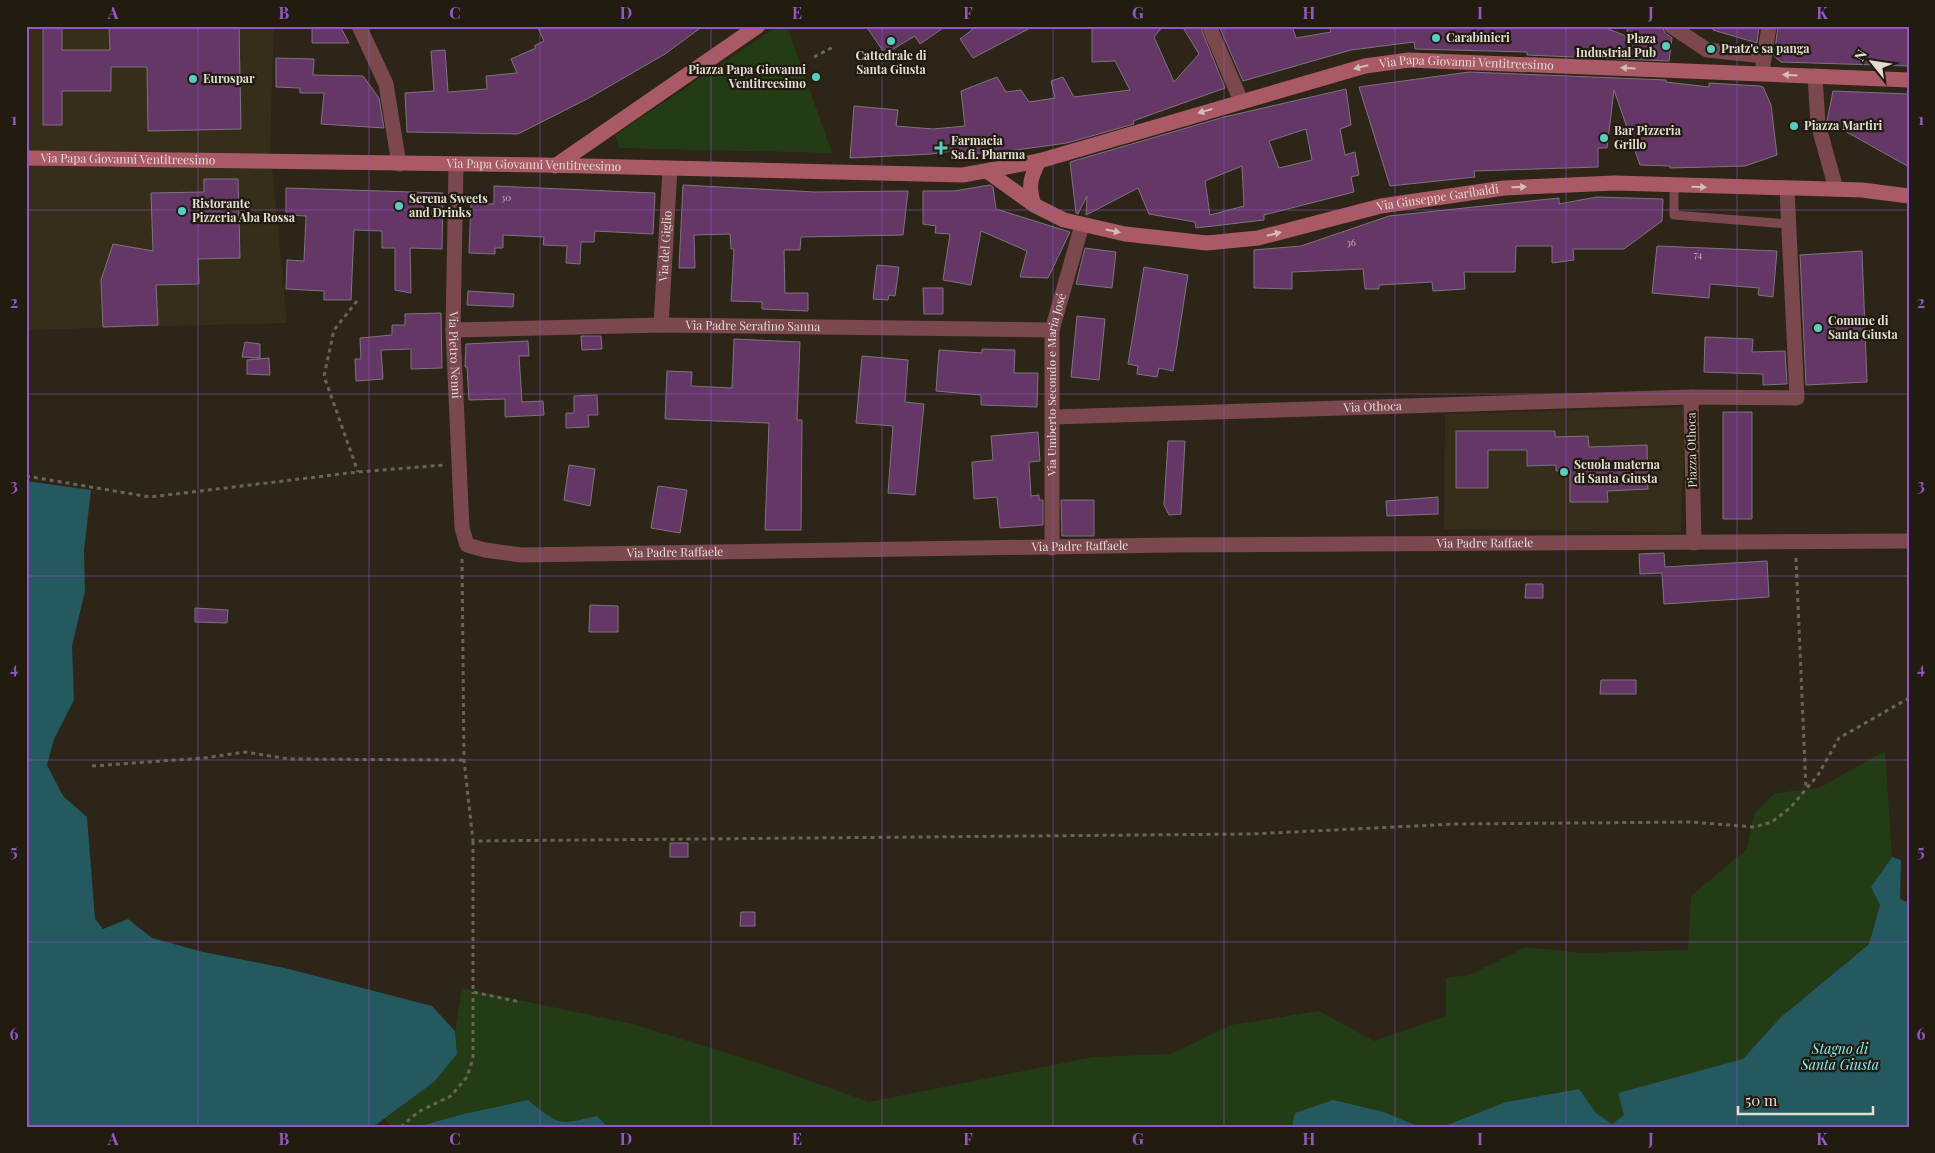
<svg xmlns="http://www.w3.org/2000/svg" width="1935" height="1153" font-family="'Playfair Display',serif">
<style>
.built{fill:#372d1b}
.green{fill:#243c15}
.water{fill:#24595f}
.building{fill:#643767;stroke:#7f7380;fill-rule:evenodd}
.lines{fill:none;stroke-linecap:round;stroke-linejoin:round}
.path{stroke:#696358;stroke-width:3;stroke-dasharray:4 4;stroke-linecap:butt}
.lane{stroke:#7b484e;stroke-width:9}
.street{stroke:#7b484e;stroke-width:15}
.secondary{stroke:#aa5a64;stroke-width:15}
.oneway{fill:#d3bcb9}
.grid{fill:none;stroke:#9458c4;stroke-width:1;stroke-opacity:0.55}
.poi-dot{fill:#58cec0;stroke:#221b0f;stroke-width:2}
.labels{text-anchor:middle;stroke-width:4.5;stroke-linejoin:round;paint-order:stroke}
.number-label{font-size:10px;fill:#c2b4ba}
.poi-label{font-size:12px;font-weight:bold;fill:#e1ddd5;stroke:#221b0f;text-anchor:start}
.street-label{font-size:12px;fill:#e1ddd5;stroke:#221b0f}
.water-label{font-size:14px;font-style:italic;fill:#85eefa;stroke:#221b0f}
.neatline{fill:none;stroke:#9458c4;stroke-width:2}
.grid-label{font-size:16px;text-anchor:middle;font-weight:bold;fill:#9458c4}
</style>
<rect width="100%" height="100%" fill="#2c2518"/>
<path class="built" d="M26 26H274L270 146 287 323 26 330Z
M1685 407 1681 532 1444 529 1445 414Z"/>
<path class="green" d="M778 26H787L832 153 620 148 615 135Z
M1885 751 1892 857 1871 887 1880 905 1869 943 1781 1017 1743 1059 1618 1094 1624 1115 1612 1124 1596 1113 1579 1089 1506 1102 1442 1127H1420L1384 1112 1296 1113 1292 1127H608L597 1116C558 1125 559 1126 528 1100L463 1114 417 1127H391L385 1119 434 1082 457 1054 455 1031 462 988 633 1024 759 1063 869 1102 1093 1057 1171 1054 1231 1025 1319 1011 1374 1041 1446 1016V978L1469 975 1526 947 1582 953 1688 950 1691 896 1747 849 1754 814 1775 793 1819 788Z"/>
<path class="water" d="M26 481 91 490 84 551 85 591 72 646 74 700 54 739 47 765 63 796 87 817 95 919 103 929 128 919 152 938 203 952 285 968 432 1006 455 1031 457 1054 434 1082 373 1127H26Z
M1892 857 1901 860 1900 899 1909 903V1127H1442L1506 1102 1579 1089 1596 1113 1612 1124 1624 1115 1618 1093 1743 1059 1781 1017 1869 944 1880 905 1871 887Z
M528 1100C560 1126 558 1125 597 1116L608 1127H417L463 1114Z
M1333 1100 1384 1112 1420 1127H1292L1295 1113Z"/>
<path class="building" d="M43 26H62V50H110L109 26H239L241 129 148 131 147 67H111V91H62V125H43Z
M312 26H340L349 43H312Z
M537 26H703L665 54 589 98 518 134 407 132 405 93 434 91 431 51 445 50 448 92 487 89 486 76 517 73 511 59 536 48 534 46 544 41Z
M866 26H946L920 44 915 36 885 54Z
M977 26H1034L973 58 960 39Z
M1092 26H1163L1154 37 1174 82 1199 54 1182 26H1200L1225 88 1133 121 1134 124 1067 143 987 154 951 151 932 154 850 158 854 106 898 110 896 126 933 129 965 126 961 91 997 77 1006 92 1021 90 1029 102 1055 98 1051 81 1063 77 1074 97 1130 90 1115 61 1092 62Z
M1219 26H1292L1296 38 1331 32 1329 26H1601L1626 36 1628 26H1662L1665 33 1672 38 1669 61 1527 55V52L1415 49 1414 42 1351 50 1243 81Z
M1713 26H1759L1757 43 1713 30Z
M1778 26H1909V66L1781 62 1774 56Z
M276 58 314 59 313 75 363 76 379 98 384 128 321 124 324 93H300V88L276 87Z
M1469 72 1666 80V82L1709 87V83L1759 86 1763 87 1771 105 1777 155 1745 166 1670 168V166L1640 165 1614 90 1607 148H1598V167L1474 171 1475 177 1390 186 1359 87Z
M1346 89 1351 125 1340 129 1345 155 1355 152 1359 175 1351 177 1354 192 1264 215V220L1196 228 1195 222 1149 214 1138 188 1086 215 1087 196 1078 214 1076 213 1070 162 1224 117ZM1306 129 1312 160 1279 168 1269 141ZM1242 166 1244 206 1210 215 1205 181Z
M1833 91 1909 94V167L1827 121Z
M204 179H238L240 258 198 259 199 284 156 285 158 325 103 327 101 280 113 244 153 251 151 193 204 192Z
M683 185 815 192 908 191 903 235 801 237 800 250H784L785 293H808V311L762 309V302L731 301 734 249H731L730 234 694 235 695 268H679Z
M990 185 993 187 996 209 1070 232 1048 278 1020 277 1027 251 981 231 971 285 943 280 950 234 935 233 936 226 923 224V191H954Z
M494 186 655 193 653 234 595 231 594 242H581L580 264 566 263 567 246 543 245 544 237 503 235V248H495V254L469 253 471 203 494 204Z
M286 188 443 193 442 249 410 248 411 293 395 290V248H382V231L354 230 351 300H324V291L286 289 287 260 304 261 306 216 286 215Z
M1597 197 1663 199 1662 221 1624 249H1573L1574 260 1552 263V246H1516L1515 272H1464L1465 289 1433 291 1432 282 1379 285V289H1365L1363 269 1292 272V289L1254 288V250L1301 246 1389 216 1559 198V204Z
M1657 246 1777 251 1773 297 1758 295 1759 288 1710 284 1709 298 1652 293Z
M1085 248 1116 252 1112 288 1076 284Z
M1862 251 1867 382 1806 385 1800 255Z
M877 265 899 267 895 296 889 295 888 300 873 299Z
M1144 267 1188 275 1173 371 1159 368 1157 377 1137 374 1138 366 1128 364Z
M923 288H943V314H924Z
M468 291 514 294 513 307 467 305Z
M441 313 442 368 411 369V349L381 350 383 379 356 381 355 359H361L360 338 392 335V325H405V314Z
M1077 316 1105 319 1099 380 1071 377Z
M581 336H601L602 349 582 350Z
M1705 337 1753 339 1752 352 1785 351 1787 384 1763 385V374L1704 372Z
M734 339 800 342 797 420H802L801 530H765L769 423 665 419 667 371 692 372 691 386 732 388Z
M528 341 529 356H519L522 402 543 401 544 415 505 417V399L469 400 467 367H465L466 344Z
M245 342 260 344V358L242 357Z
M982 349 1015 350 1014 373H1038L1037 407 981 405V395L936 391 939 350 982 353Z
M862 356 908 360 905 402 924 404 915 495 888 493 893 426 856 423Z
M269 358 270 375 247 374V360Z
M597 395 598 415H588L589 427 566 428V413H574V396Z
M1723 412H1752V519H1723Z
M1456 431H1555V437L1588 436 1589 447 1647 445 1648 489 1607 491 1608 502H1570V470L1556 471V465L1527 466V450H1488V488H1456Z
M1038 432 1040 461 1029 462 1031 496 1039 495V500H1043V525L1000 528 997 497 974 499 972 462 993 460 991 436Z
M1168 441H1185L1181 514 1169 515 1164 505Z
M569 465 595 469 590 506 564 500Z
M658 486 687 490 680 533 651 528Z
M1438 497V514L1387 516 1386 501Z
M1061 500H1094V536H1062Z
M1664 553 1665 567 1767 561 1769 597 1664 604 1662 573 1640 574 1639 554Z
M1526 584H1543V598H1525Z
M590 605 618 606V632H589Z
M195 608 228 610 227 623 195 622Z
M1601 680H1636V694H1600Z
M670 843H688V857H670Z
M741 912H755V926H740Z"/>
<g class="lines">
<path class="path" d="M814 57 835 46
M357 301 334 330 324 376 358 472
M26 476 150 497 358 472 444 465
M1796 558 1806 789
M462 559 464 760 473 841 1251 834 1456 824 1691 822 1754 827 1772 822 1791 807 1818 775 1839 738 1909 698
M92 766 204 758 245 752 289 759 464 760
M473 841V992L520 1002
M401 1127 418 1112 451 1096 467 1077 473 1058V992"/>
<path class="lane" d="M1674 186V215L1788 224"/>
<g class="street">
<path d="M359 26 386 84 399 164"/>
<path d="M1209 26 1241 101"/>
<path d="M1671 26 1707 50 1764 56"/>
<path d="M1763 65 1769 26"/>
<path d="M1815 76 1818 124 1836 189"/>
<path id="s1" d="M456 165 453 330 462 528 467 545 485 550 521 555 1171 545 1909 541"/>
<path id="s2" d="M661 325 670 169"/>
<path id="s3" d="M453 330 661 325 1052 330"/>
<path id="s4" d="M1053 417 1691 397"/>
<path d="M1694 543 1691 397 1797 398 1787 189"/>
<path id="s5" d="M1052 548V330L1082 225"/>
</g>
<g class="secondary">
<path id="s6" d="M26 158 543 165 963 175 1039 161 1365 66 1409 60 1909 80"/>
<path d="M555 166 758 26"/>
<path id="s7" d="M988 172 1034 205 1064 220 1125 234 1207 243 1258 238 1381 206 1504 188 1615 183 1862 190 1909 196"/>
<path d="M1034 205C1028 187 1030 178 1039 161"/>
</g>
</g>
<defs><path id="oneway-solid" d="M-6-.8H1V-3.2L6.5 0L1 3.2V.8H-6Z" transform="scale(1.25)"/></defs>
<g class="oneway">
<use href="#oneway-solid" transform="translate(1361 67) rotate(166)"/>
<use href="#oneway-solid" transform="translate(1628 68) rotate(-177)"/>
<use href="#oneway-solid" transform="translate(1790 75) rotate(-177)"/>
<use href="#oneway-solid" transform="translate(1205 111) rotate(164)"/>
<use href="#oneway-solid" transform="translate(1519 187) rotate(-2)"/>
<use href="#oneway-solid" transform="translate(1699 187) rotate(2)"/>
<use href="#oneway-solid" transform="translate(1113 231) rotate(12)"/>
<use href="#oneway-solid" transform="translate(1274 234) rotate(-14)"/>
</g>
<path class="grid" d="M198 26V1127M369 26V1127M540 26V1127M711 26V1127M882 26V1127M1053 26V1127M1224 26V1127M1395 26V1127M1566 26V1127M1737 26V1127M26 210H1909M26 394H1909M26 576H1909M26 760H1909M26 942H1909"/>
<g class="poi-dot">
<circle cx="1436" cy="38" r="5"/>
<circle cx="891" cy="41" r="5"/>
<circle cx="1666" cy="46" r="5"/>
<circle cx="1711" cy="49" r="5"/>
<circle cx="816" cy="77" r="5"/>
<circle cx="193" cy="79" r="5"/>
<circle cx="1794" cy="126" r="5"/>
<circle cx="1604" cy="138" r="5"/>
<path d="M938.5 140.5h5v5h5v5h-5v5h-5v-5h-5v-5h5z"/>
<circle cx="399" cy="206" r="5"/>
<circle cx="182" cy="211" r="5"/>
<circle cx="1818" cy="328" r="5"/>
<circle cx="1564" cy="472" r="5"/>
</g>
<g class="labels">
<g class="number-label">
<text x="506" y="201">30</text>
<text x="1351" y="246">36</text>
<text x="1698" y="258">74</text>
</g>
<g class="poi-label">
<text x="1446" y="42">Carabinieri</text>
<text x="1656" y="43" text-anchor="end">Plaza<tspan x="1656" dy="14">Industrial Pub</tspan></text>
<text x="1721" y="53">Pratz'e sa panga</text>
<text x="891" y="60" text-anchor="middle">Cattedrale di<tspan x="891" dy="14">Santa Giusta</tspan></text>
<text x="806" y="74" text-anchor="end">Piazza Papa Giovanni<tspan x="806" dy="14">Ventitreesimo</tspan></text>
<text x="203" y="83">Eurospar</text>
<text x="1804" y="130">Piazza Martiri</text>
<text x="1614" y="135">Bar Pizzeria<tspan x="1614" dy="14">Grillo</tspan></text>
<text x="951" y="145">Farmacia<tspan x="951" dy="14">Sa.fi. Pharma</tspan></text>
<text x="409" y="203">Serena Sweets<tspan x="409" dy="14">and Drinks</tspan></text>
<text x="192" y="208">Ristorante<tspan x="192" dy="14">Pizzeria Aba Rossa</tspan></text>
<text x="1828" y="325">Comune di<tspan x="1828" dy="14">Santa Giusta</tspan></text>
<text x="1574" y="469">Scuola materna<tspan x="1574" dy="14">di Santa Giusta</tspan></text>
</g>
<g class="street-label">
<text dy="4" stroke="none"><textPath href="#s6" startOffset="1456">Via Papa Giovanni Ventitreesimo</textPath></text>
<text dy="4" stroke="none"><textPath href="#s6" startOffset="102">Via Papa Giovanni Ventitreesimo</textPath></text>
<text dy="4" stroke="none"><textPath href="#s6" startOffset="508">Via Papa Giovanni Ventitreesimo</textPath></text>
<text dy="4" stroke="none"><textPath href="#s7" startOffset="471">Via Giuseppe Garibaldi</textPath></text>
<text dy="4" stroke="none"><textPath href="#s2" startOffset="79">Via del Giglio</textPath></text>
<text dy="4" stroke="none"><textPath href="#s3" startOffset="300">Via Padre Serafino Sanna</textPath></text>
<text dy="4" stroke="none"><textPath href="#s1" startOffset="190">Via Pietro Nenni</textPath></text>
<text dy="4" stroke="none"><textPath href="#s5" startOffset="164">Via Umberto Secondo e Maria José</textPath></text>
<text dy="4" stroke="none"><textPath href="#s4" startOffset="320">Via Othoca</textPath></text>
<text transform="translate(1692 450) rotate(-91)" y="4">Piazza Othoca</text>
<text dy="4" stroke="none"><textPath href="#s1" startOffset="1400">Via Padre Raffaele</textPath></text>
<text dy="4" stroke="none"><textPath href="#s1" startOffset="995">Via Padre Raffaele</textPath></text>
<text dy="4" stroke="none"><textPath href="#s1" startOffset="590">Via Padre Raffaele</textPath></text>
</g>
<g class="water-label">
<text x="1840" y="1054">Stagno di<tspan x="1840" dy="16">Santa Giusta</tspan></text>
</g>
</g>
<rect width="1935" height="1153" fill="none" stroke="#221b0f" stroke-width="55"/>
<g transform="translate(1872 62) rotate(300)" stroke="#221b0f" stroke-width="4" paint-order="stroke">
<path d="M0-4L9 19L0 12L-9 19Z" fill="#e1ddd5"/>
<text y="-8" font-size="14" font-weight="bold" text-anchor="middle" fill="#e1ddd5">N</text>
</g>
<path d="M1738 1106v8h135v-8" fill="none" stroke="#e1ddd5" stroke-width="2.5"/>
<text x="1745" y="1106" font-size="15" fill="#e1ddd5" stroke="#221b0f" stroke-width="4" paint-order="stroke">50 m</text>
<rect x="28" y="28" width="1880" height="1098" class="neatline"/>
<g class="grid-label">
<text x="113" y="19">A</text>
<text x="284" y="19">B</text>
<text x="455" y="19">C</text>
<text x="626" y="19">D</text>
<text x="797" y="19">E</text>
<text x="968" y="19">F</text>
<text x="1138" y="19">G</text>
<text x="1309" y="19">H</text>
<text x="1480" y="19">I</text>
<text x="1651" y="19">J</text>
<text x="1822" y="19">K</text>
<text x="14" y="125">1</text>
<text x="1921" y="125">1</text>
<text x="14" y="308">2</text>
<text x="1921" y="308">2</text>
<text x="14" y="491">3</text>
<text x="1921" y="491">3</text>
<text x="14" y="674">4</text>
<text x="1921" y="674">4</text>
<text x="14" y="857">5</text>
<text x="1921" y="857">5</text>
<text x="14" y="1040">6</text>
<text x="1921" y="1040">6</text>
<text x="113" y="1145">A</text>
<text x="284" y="1145">B</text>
<text x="455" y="1145">C</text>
<text x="626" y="1145">D</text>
<text x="797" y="1145">E</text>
<text x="968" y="1145">F</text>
<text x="1138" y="1145">G</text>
<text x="1309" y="1145">H</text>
<text x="1480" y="1145">I</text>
<text x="1651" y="1145">J</text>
<text x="1822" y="1145">K</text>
</g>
</svg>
